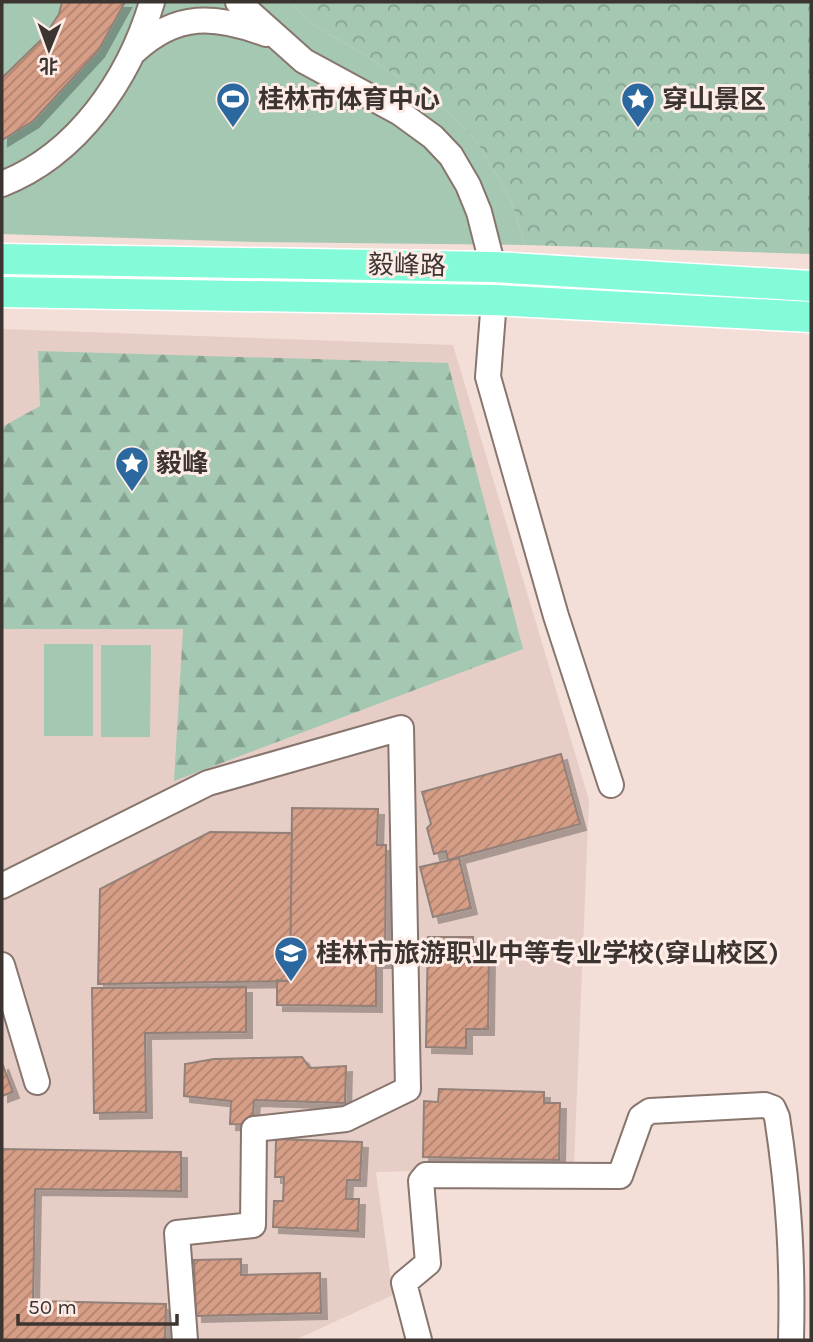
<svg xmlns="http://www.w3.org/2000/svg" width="813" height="1342" font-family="Karla,'Noto Sans SC',sans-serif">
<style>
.education{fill:#e6cec6}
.grass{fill:#a4c8b2}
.forest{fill:url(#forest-firs)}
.park{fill:url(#park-crowns)}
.building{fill:url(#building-hatch);stroke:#928079;stroke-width:2;filter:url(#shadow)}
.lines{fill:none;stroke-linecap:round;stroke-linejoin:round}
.minor-casing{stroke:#87756e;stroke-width:28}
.major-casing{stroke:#fff;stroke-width:33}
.minor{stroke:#fff;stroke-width:24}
.major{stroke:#83fbd8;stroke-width:30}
.labels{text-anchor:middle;stroke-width:6;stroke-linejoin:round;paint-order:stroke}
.poi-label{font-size:26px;font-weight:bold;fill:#3c3431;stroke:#feede7;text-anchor:start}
.street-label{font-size:26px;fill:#3c3431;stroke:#feede7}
</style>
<defs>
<pattern id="forest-firs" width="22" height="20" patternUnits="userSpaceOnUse" patternTransform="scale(1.75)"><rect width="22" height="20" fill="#a4c8b2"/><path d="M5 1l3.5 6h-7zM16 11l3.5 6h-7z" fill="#87a391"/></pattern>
<pattern id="park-crowns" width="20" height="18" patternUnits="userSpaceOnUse" patternTransform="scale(1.75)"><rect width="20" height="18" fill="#a4c8b2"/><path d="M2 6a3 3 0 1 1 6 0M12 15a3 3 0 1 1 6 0" fill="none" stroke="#87a391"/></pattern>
<pattern id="building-hatch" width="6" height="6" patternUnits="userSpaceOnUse" patternTransform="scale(1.75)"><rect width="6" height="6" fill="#d69e86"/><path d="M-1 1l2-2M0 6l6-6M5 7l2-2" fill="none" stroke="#af826e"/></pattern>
<filter id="shadow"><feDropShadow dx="6" dy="6" stdDeviation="0" flood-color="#0004"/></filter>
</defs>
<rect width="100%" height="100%" fill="#f3dfd7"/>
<path class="education" d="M2 329 453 345 589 800 574 1167 376 1172 393 1295 295 1340H2Z"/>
<path class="grass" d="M2 2H289L317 27 369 57 451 114 478 144 511 200 525 245 255 242 2 234Z
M44 644H93V736H44Z
M101 645H151L150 737H101Z"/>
<path class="forest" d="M38 351 448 363 523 649 174 781 183 629H2V427L40 406Z"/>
<path class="park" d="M289 2H811V254L525 245 511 200 478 144 451 114 369 57 317 27Z"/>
<path class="building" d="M62 2H125L98 51 33 121 2 140V78L44 37 59 14Z
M561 754 580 824 448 860 446 851 434 854 427 828 431 824 422 792Z
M292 808 378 809 377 845H386L385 962H376V1006L277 1005V980L290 981Z
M210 832 292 833 290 981 98 984 100 889Z
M459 858 471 908 433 917 420 867Z
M428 937H473V952L489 953 488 1029H466V1048L426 1047Z
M246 987V1032L145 1033 146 1112 94 1113 92 988Z
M302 1057 310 1068 346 1066 345 1103 254 1100 252 1125 230 1124 231 1101 184 1096 185 1064 214 1059Z
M2 1063 13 1092 2 1096Z
M439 1089 544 1092V1103H560L559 1160 423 1157 424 1101 438 1102Z
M276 1139 362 1142 360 1180H347L346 1199H359L358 1231 273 1227 274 1201H283L284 1177H275Z
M2 1149 181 1152V1191L35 1189 33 1301 166 1304 165 1340H2Z
M241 1259V1275L320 1273 321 1313 196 1316 194 1260Z"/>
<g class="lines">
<g class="minor-casing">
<path id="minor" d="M238 2 304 61 400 113 433 137 451 156 468 185 479 212 493 267 494 300 488 377 556 616 611 785
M135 51C177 12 215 15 266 34
M2 184C78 154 129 79 152 2
M2 886 208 783 401 728 408 1089 346 1119 254 1129 253 1225 177 1233 185 1340
M2 965 37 1082
M419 1340 404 1283 428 1263 421 1181 426 1175 620 1176 641 1117 650 1111 765 1105 773 1108 777 1117C789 1195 793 1261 791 1340"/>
</g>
<g class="major-casing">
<path id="major" d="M2 259 493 267 811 286
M2 292 494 300 811 317"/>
</g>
<use href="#minor" class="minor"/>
<use href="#major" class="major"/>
</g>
<defs>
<g id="stadium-pin" transform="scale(1.75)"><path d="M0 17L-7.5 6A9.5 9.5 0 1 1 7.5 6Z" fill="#2b689f" stroke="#feede7"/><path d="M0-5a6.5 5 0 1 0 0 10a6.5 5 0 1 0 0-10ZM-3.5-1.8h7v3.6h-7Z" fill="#fff"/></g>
<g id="sight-pin" transform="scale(1.75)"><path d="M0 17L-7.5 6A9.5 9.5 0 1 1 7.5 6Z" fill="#2b689f" stroke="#feede7"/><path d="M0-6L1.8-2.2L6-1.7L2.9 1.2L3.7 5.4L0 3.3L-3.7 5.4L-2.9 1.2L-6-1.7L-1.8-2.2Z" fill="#fff"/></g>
<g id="school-pin" transform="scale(1.75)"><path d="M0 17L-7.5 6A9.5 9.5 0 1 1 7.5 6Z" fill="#2b689f" stroke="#feede7"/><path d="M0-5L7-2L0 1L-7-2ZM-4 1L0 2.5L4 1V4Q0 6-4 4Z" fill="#fff"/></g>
</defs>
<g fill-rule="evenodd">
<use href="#stadium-pin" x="233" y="99"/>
<use href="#sight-pin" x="638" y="99"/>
<use href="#sight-pin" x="132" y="463"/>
<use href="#school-pin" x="291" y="953"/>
</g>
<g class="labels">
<g class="poi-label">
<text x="258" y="108">桂林市体育中心</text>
<text x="662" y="108">穿山景区</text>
<text x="156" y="472">毅峰</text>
<text x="316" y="962">桂林市旅游职业中等专业学校(穿山校区)</text>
</g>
<g class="street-label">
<text transform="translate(407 265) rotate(1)" y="9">毅峰路</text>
</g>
</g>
<rect width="813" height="1342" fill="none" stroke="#3c3431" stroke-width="7"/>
<g transform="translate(49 49) rotate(181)" stroke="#feede7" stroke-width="5" paint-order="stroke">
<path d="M0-5L12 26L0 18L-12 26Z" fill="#3c3431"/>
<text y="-10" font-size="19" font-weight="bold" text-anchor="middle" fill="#3c3431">北</text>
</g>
<path d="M18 1314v10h159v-10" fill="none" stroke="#3c3431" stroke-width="3.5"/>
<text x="28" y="1314" font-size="21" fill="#3c3431" stroke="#feede7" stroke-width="5" paint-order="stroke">50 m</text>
</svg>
